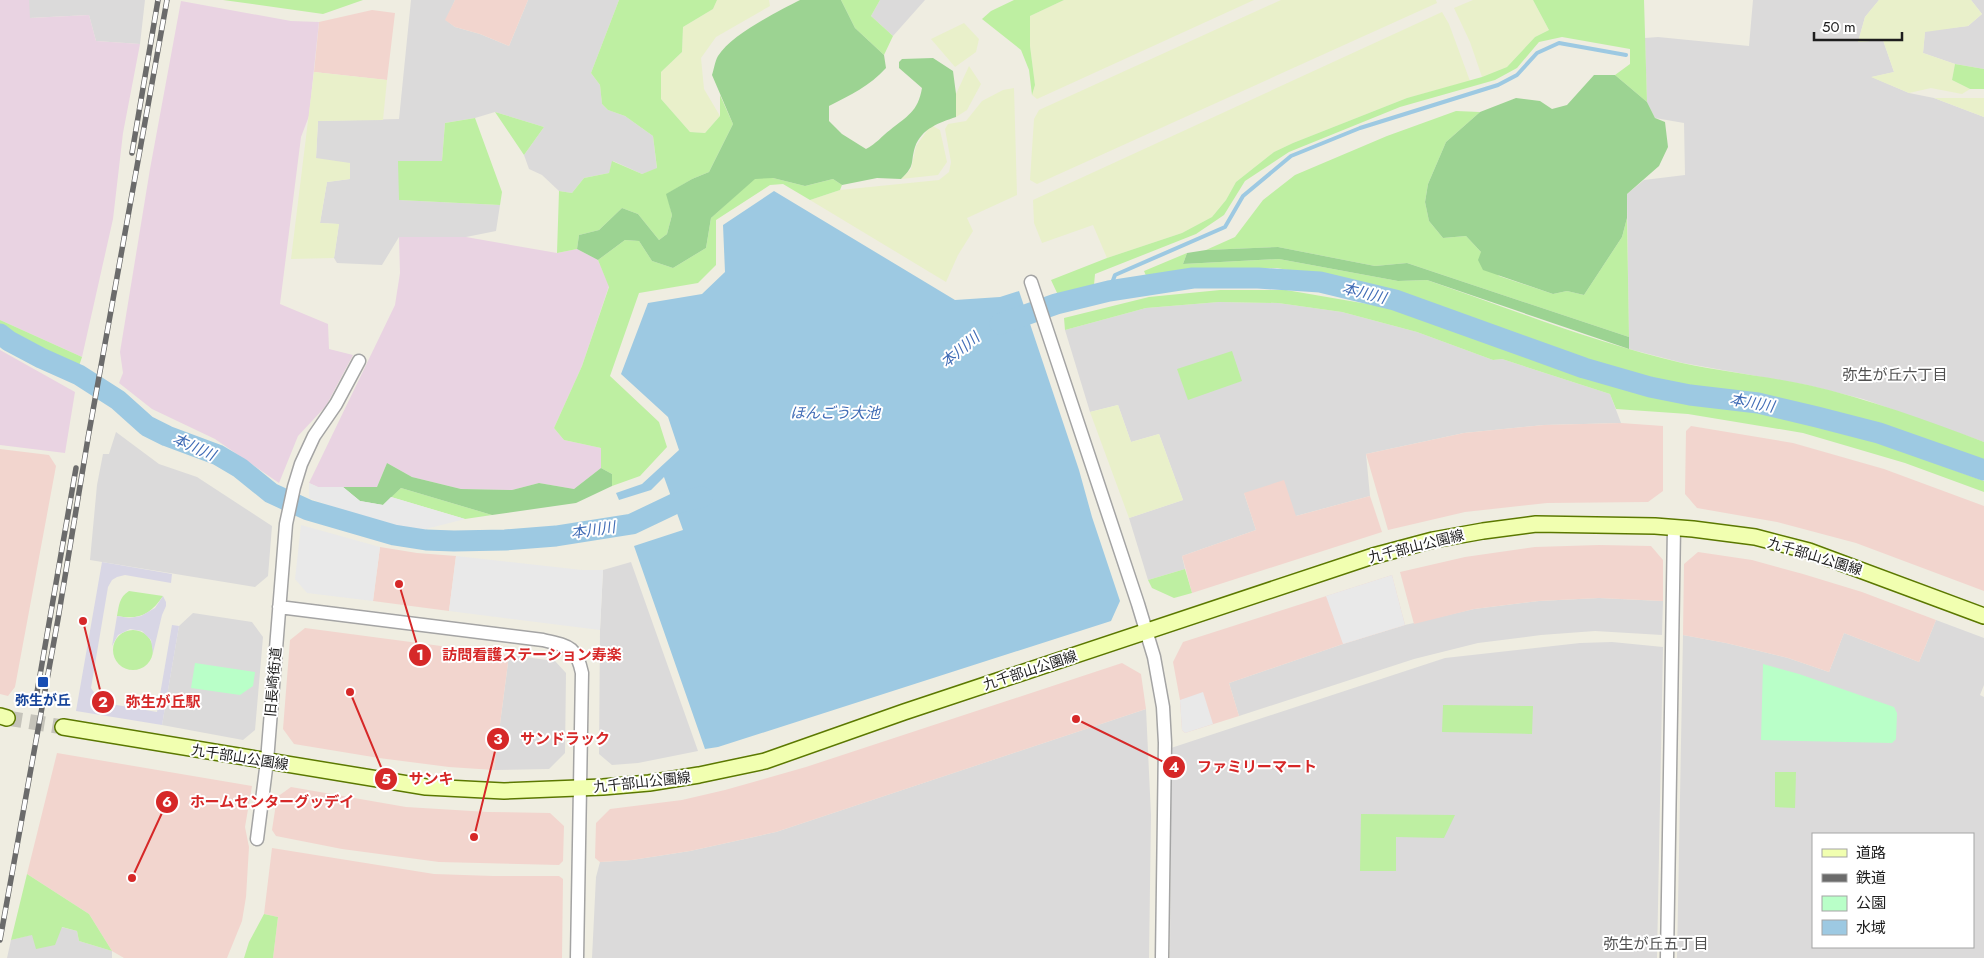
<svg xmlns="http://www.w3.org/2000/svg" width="1984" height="958" font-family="Jost,'Noto Sans JP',sans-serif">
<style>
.residential{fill:#dbdada;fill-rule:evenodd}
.commercial{fill:#f2d5ce}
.industrial{fill:#e9d3e2}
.farmland{fill:#e9f0ca}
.grass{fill:#beefa2}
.forest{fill:#9cd392}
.park{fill:#b9ffc8}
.parking{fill:#e9e9e9}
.plaza{fill:#d8d6e5}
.water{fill:#9dc9e2}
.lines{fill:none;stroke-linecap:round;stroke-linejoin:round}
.stream{stroke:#9dc9e2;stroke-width:4}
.river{stroke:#9dc9e2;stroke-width:21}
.secondary-tunnel{stroke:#c5c3ba;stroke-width:15;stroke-dasharray:15 8;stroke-linecap:butt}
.tertiary-casing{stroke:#a4a4a4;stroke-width:15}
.secondary-casing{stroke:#5b7800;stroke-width:18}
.tertiary{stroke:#fff;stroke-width:12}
.secondary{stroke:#f1ffb0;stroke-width:15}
.rail-casing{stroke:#6b6b6b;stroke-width:5.5}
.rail{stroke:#fff;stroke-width:4;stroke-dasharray:11;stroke-linecap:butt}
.transit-dot{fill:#1a4fb4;stroke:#fff;stroke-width:2}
.labels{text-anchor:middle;stroke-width:4;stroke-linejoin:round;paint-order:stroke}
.street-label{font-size:14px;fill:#1d1d1d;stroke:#fff}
.transit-label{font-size:14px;font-weight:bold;fill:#164399;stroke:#fff}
.water-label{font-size:15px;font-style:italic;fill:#406cb6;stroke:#fff}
.neighbourhood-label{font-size:15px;fill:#505050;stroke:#fff}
.leader{fill:none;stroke:#d62828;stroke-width:2}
.callout-dot{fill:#d62828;stroke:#fff;stroke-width:2}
.mark-label{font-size:15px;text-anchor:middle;font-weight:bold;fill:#fff}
.callout-label{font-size:15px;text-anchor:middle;font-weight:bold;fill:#d62828;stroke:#fff;stroke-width:4;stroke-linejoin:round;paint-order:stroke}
</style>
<rect width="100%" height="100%" fill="#efede1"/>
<path class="residential" d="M29 0H145L140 44 96 41 89 15 29 18Z
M411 0H455L446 20 455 27 480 34 509 46 528 0H619L591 73 600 85 602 104 608 110 625 116 653 136 657 169 642 174 613 161 609 173 584 178 572 193 559 191 542 175 529 169 524 155 544 127 495 112 475 118 445 123 442 161 399 200 500 205 496 231 466 237H399L382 265 337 263 334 258 339 224 320 223 327 182 350 179 316 159 318 121 399 119Z
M880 0H925L893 36 871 16Z
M1753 0H1879L1865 17 1858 42 1883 40 1894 72 1872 77 1909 93 1934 98 1984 117V442L1863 399 1807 385 1683 363 1629 349 1627 194 1644 180 1685 175 1684 123 1655 118 1647 102 1645 38 1658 37 1749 46Z
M1971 0H1984V69L1955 64 1923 53 1925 31 1968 26 1982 14Z
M1219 302 1278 303 1342 312 1417 332 1493 360 1502 359 1610 394 1621 423 1544 425 1464 433 1366 454 1370 496 1296 516 1244 493 1256 530 1182 556 1185 569 1148 580 1129 518 1183 500 1159 434 1131 442 1118 405 1090 412 1065 330 1146 308Z
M116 432 159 464 197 477 272 526 268 576 255 587 90 560 97 485 103 454H109Z
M631 562 698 751 638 763 612 765 599 754 600 630 603 570Z
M1599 598 1663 601 1662 635 1595 631 1541 635 1478 643 1414 659 1239 716 1229 683 1343 644 1405 625 1474 609 1539 601Z
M193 613 252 622 263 637 255 730 243 740 162 725 179 626Z
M1936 620 1984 638V685L1980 695 1984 697V958H1677L1683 635 1726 643 1788 658 1829 672 1844 633 1919 662ZM1813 834H1973V947H1813Z
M1612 642 1663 647 1657 958H1170L1171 748 1445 658 1580 643Z
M509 655 555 661 566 673 565 753 549 769 494 770Z
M1146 709 1151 815 1149 958H592L596 877 600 862 632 860 690 851 776 832Z
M61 927 77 931 79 941 112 951V958H7L11 940Z"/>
<path class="commercial" d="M455 0H528L509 46 480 34 455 27 445 20Z
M372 10 395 13 387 80 314 72 319 22Z
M1621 423 1663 426V491L1648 502 1547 503 1465 512 1388 530 1366 454 1464 433 1544 425Z
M1691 426 1793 443 1884 469 1984 506V591L1856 543 1777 522 1697 508 1685 494 1686 431Z
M0 449 49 455 56 466 15 687 8 696 0 694Z
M1284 480 1296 516 1370 496 1382 532 1192 593 1182 556 1256 530 1244 493Z
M1599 545 1651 546 1663 560V601L1599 598 1539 601 1474 609 1414 624 1400 572 1465 557 1535 547Z
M380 547 417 553 456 556 449 611 373 601Z
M1698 552 1752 560 1803 574 1862 592 1936 620 1919 662 1844 633 1829 672 1788 658 1726 643 1683 635 1684 564Z
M1392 575 1405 625 1343 644 1229 683 1239 716 1185 733 1182 730 1180 700 1173 662 1183 642Z
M305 628 509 655 494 770 449 767 379 758 294 744 283 729 290 640Z
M1122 663 1141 674 1146 709 776 832 690 851 632 860 600 862 595 858 596 823 610 809 682 800 725 790 806 767Z
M57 753 252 786 245 827 249 847 246 897 242 921 227 958H124L112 951 89 914 27 874Z
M291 787 406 807 488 812 550 813 564 826 563 861 559 865 439 862 342 849 276 836 272 830 277 797Z
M272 848 434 874 493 876H559L563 879 562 958H273L278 917 264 914Z"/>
<path class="industrial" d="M0 0H29L30 18 89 15 96 41 140 44 123 133 113 219 82 357 0 320Z
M181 1 291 21 319 22 309 116 301 137 280 304 328 324 329 349 353 355 326 406 298 436 279 483 215 439 152 409 119 383 123 373 120 352 131 285 150 169Z
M399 237H466L557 253 577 249 598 260 609 286 582 366 554 428 564 440 601 448V468L574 489 539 483 512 490 461 489 412 477 387 463 377 487H318L309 483 395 305 400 273Z
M0 350 75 392 65 453 0 445Z"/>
<path class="farmland" d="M717 0H769L770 6 716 37 701 58 704 89 720 116 705 133 690 132 661 99V72L682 52 683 27 713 9Z
M1064 0H1254L1037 99 1032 95 1035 85 1030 46V16Z
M1281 0H1436L1437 3 1037 184 1030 180 1034 119 1039 110Z
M1473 0H1533L1549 30 1535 37 1507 67 1482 77 1470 42 1454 8Z
M1879 0H1971L1982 14 1968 26 1925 32 1923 53 1955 64 1952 80 1970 89 1962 94 1931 88 1909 93 1871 77 1894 72 1883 40 1858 42 1865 17Z
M1442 12 1449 24 1470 81 1407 98 1293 143 1274 152 1236 182 1226 200 1212 217 1182 233 1107 258 1093 225 1042 243 1034 223 1033 200Z
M964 23 979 39 976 52 955 67 931 39Z
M969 66 981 84 967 110 956 117V94Z
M314 72 387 80 383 120 318 121 316 158 350 163V179L327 182 320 223 339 224 334 258 291 259Z
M1014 88 1017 195 967 218 973 231 958 255 946 282 810 200 840 190 939 180 949 172 951 162 945 129 948 124 966 121 982 101 1003 90Z
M1934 98H1984V117Z
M931 125 940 130 947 162 938 175 901 179 911 169 916 146Z
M1118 405 1131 442 1159 434 1183 500 1129 518 1090 412Z"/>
<path class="grass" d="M223 0H363L323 14Z
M619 0H717L713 9 683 27 682 52 661 72V99L690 132 705 133 720 116V95L733 124 709 172 692 179 667 194 672 215 667 234 659 240 638 214 622 208 599 230 579 235 577 249 557 253 559 191 572 193 584 178 609 173 612 161 642 174 657 168 653 136 625 116 608 110 602 104 600 85 591 73Z
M841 0H880L871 16 893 36 884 55 855 28Z
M1014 0H1064L1030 16V46L1035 85 1032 95 1029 70 1021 50 982 19 991 11Z
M1533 0H1644L1647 102 1615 75 1630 64V49L1562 37 1539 42 1517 68 1495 80 1400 107 1289 152 1245 181 1224 215 1196 234 1095 274 1094 285 1058 295 1051 280 1107 258 1182 233 1212 217 1226 200 1236 182 1274 152 1293 143 1407 98 1482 77 1507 67 1535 37 1549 30Z
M1955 64 1984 69V89H1970L1952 80Z
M1456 111 1480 112 1446 142 1428 184 1425 202 1429 221 1443 238 1466 236 1481 252 1499 276 1553 294 1567 291 1584 295 1622 237 1627 218 1629 337 1407 263 1375 266 1278 247 1206 250 1235 237 1263 200 1295 175 1387 136Z
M495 112 544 127 524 155Z
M475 118 502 192 500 205 399 200 398 161H442L445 123Z
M755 178H773L805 186 833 179 842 185 840 190 810 200 783 184 770 185 716 220V265L698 283 639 293 610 376 659 422 667 447 640 476 612 486V474L601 468V448L564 440 554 428 582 366 609 287 598 260 625 240 639 241 652 261 673 268 706 248 711 218Z
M1187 253 1183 264 1279 259 1398 281 1427 280C1511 309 1595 343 1682 363 1723 372 1766 376 1808 385 1869 399 1926 420 1984 442V465L1854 418 1763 396 1679 384 1598 364 1395 290 1277 268 1198 270 1147 278 1144 271Z
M1220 290H1286L1391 308 1593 380 1658 397 1764 413 1853 433 1984 481V492L1905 463 1803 433 1688 414 1616 409 1610 394 1502 359 1493 360 1417 332 1342 312 1278 303 1219 302 1146 308 1065 330 1064 318 1149 297Z
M0 320 82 357 79 366 0 326Z
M1232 351 1242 381 1188 400 1177 369Z
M401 488 492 515 465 519 391 497Z
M1185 569 1192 593 1174 598 1152 588 1148 580Z
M129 591 163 596C150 615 139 620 117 616 119 606 119 597 129 591Z
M113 650a20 20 0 1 1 40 0a20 20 0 1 1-40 0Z
M1443 705 1533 706 1532 734 1442 732Z
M1775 772H1796L1795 808 1775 807Z
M1361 814 1455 815 1444 838 1396 837V871H1360Z
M27 874 89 914 112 951 79 941 77 931 62 927 55 945 36 949 32 935 11 940Z
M264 914 278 917 273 958H244L249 942Z"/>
<path class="forest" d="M800 0H841L855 28 884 55 886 68C870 86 850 95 829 106V121L842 134 866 149C876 144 882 136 890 130 907 116 918 112 922 88L899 68V62L902 59 933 58 953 71 956 94V117C939 123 922 128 915 147 910 163 916 165 901 179L877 178 842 185 833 179 805 186 773 178 755 179 711 218 706 248 673 268 652 261 639 241 625 240 598 260 577 249 579 235 599 230 622 208 638 214 659 240 667 234 672 215 666 194 692 179 709 172 733 124 712 75C714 69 715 61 718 56 732 34 777 12 800 0Z
M1594 75H1615L1647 102 1655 118 1665 122 1668 147 1659 166 1627 194V218L1622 237 1584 295 1567 291 1553 294 1483 270 1478 260 1481 252 1466 236 1443 238 1429 221 1425 202 1428 184 1446 142 1480 112 1516 98 1540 101 1552 109 1567 105Z
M1278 247 1375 266 1407 263 1629 337V349L1427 280 1398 281 1279 259 1183 264 1187 253 1206 250Z
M387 463 412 477 461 489 512 490 539 483 574 489 601 468 612 474V486L576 503 492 515 401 488 383 505 360 501 343 487H377Z"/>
<path class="park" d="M195 663 255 672 253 686 240 695 191 688Z
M1763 664 1799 674 1894 707 1897 713 1896 739 1892 743 1761 740Z"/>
<path class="parking" d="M309 483 318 487H343L360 501 383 505 391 497 465 519 418 531 364 519 309 498Z
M301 525 380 547 373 601 307 593 295 579Z
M456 556 582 570H603L600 630 449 611Z
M1392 575 1405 625 1343 644 1326 596Z
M1203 692 1213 724 1185 733 1182 730 1180 700Z"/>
<path class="plaza" d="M102 562 172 574 171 583 125 575 117 577 112 580 108 587 91 688 97 697 111 704 157 712 172 625 179 626 162 725 76 711Z
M163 596 166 602V606L162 615 153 653 151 640 142 631 130 629 118 635 112 646 117 616 129 618 141 616 155 608Z"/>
<path class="water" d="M774 191 955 300 1000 297 1019 291 1079 470 1092 517 1120 601 1111 621 718 747 705 749 634 546 683 530 664 477 651 490 619 500 616 493 642 484 679 450 668 417 621 374 648 303 702 294 725 272 723 225Z"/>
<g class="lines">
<path class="stream" d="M1109 291 1115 275 1225 227 1243 196 1291 156 1360 128 1498 85 1517 75 1537 53 1559 43 1626 55"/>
<path class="river" d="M1000 324 1056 304 1109 291 1193 278H1258L1320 282 1395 300 1584 368 1650 387 1690 395 1758 403 1817 417 1879 433 1984 470
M0 334 9 341 41 358 79 375 118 400 147 426 167 436 218 455 240 468 271 493 308 510 394 535 426 540 454 541 505 540 556 536 632 524 674 504 702 497"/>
<path class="secondary-tunnel" d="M7 718 63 727"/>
<g class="tertiary-casing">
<path id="tertiary" d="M1031 282 1138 604 1154 657 1163 707 1165 743 1162 958
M279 607 543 640C568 646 576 645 582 673L577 958
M257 839 267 761 286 524 294 487 301 464 314 436 336 404 359 361
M1667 958 1674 527"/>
</g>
<g class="secondary-casing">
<path id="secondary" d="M0 716 7 718
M63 727 426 787 504 791 603 787 649 783 699 775 765 761 904 712 1373 556 1433 540 1483 531 1536 524 1655 526 1693 529 1755 537 1809 551 1984 616"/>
</g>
<use href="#tertiary" class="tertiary"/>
<use href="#secondary" class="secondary"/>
<g class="rail-casing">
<path id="rail" d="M132 153 158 0
M35 704 76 468
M0 940 58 619 88 438 167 0"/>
</g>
<use href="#rail" class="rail"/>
</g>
<rect class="transit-dot" x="37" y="676" width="12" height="12" rx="2.5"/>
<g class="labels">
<g class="street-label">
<text transform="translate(1416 546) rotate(-14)" y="5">九千部山公園線</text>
<text transform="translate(1815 556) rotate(17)" y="5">九千部山公園線</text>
<text transform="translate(1030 670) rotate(-18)" y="5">九千部山公園線</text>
<text transform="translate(273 682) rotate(-85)" y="5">旧長崎街道</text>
<text transform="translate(240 757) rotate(9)" y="5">九千部山公園線</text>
<text transform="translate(642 782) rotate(-6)" y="5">九千部山公園線</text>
</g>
<g class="transit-label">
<text x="43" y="705">弥生が丘</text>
</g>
<g class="water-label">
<text transform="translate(1364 293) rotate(14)" y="5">本川川</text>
<text transform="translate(960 350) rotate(-40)" y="5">本川川</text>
<text transform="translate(1752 403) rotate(10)" y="5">本川川</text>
<text x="835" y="418">ほんごう大池</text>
<text transform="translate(194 447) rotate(24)" y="5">本川川</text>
<text transform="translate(593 530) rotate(-8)" y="5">本川川</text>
</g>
<g class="neighbourhood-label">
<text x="1895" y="380">弥生が丘六丁目</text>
<text x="1656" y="949">弥生が丘五丁目</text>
</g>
</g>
<path class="leader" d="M399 584L420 655M83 621L103 702M474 837L498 739M1076 719L1174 767M350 692L386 779M132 878L167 802"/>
<g class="callout-dot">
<circle cx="399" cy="584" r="5"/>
<circle cx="83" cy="621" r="5"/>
<circle cx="474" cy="837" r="5"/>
<circle cx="1076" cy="719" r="5"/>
<circle cx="350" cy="692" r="5"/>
<circle cx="132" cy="878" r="5"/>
<circle cx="420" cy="655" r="12"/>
<circle cx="103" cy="702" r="12"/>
<circle cx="498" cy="739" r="12"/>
<circle cx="1174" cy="767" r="12"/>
<circle cx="386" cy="779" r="12"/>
<circle cx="167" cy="802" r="12"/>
</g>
<g class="mark-label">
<text x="420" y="660">1</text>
<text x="103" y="707">2</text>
<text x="498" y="744">3</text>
<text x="1174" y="772">4</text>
<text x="386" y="784">5</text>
<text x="167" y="807">6</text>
</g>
<g class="callout-label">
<text x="532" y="660">訪問看護ステーション寿楽</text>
<text x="163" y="707">弥生が丘駅</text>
<text x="565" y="744">サンドラック</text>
<text x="1257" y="772">ファミリーマート</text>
<text x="431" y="784">サンキ</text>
<text x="272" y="807">ホームセンターグッデイ</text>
</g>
<rect x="1812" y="833" width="162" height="115" fill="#ffffff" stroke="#a5a5a5"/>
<rect x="1822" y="849" width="25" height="8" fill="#f1ffb0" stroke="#a5a5a5"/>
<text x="1856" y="858" font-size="15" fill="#1d1d1d">道路</text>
<rect x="1822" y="874" width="25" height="8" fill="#6b6b6b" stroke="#a5a5a5"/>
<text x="1856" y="883" font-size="15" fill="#1d1d1d">鉄道</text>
<rect x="1822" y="896" width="25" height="15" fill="#b9ffc8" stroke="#a5a5a5"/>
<text x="1856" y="908" font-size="15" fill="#1d1d1d">公園</text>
<rect x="1822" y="920" width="25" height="15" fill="#9dc9e2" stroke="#a5a5a5"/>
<text x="1856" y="933" font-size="15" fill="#1d1d1d">水域</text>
<path d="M1814 32v8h88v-8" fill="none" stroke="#1d1d1d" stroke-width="2.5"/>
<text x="1822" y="32" font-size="15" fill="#1d1d1d" stroke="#ffffff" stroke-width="4" paint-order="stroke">50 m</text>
</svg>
